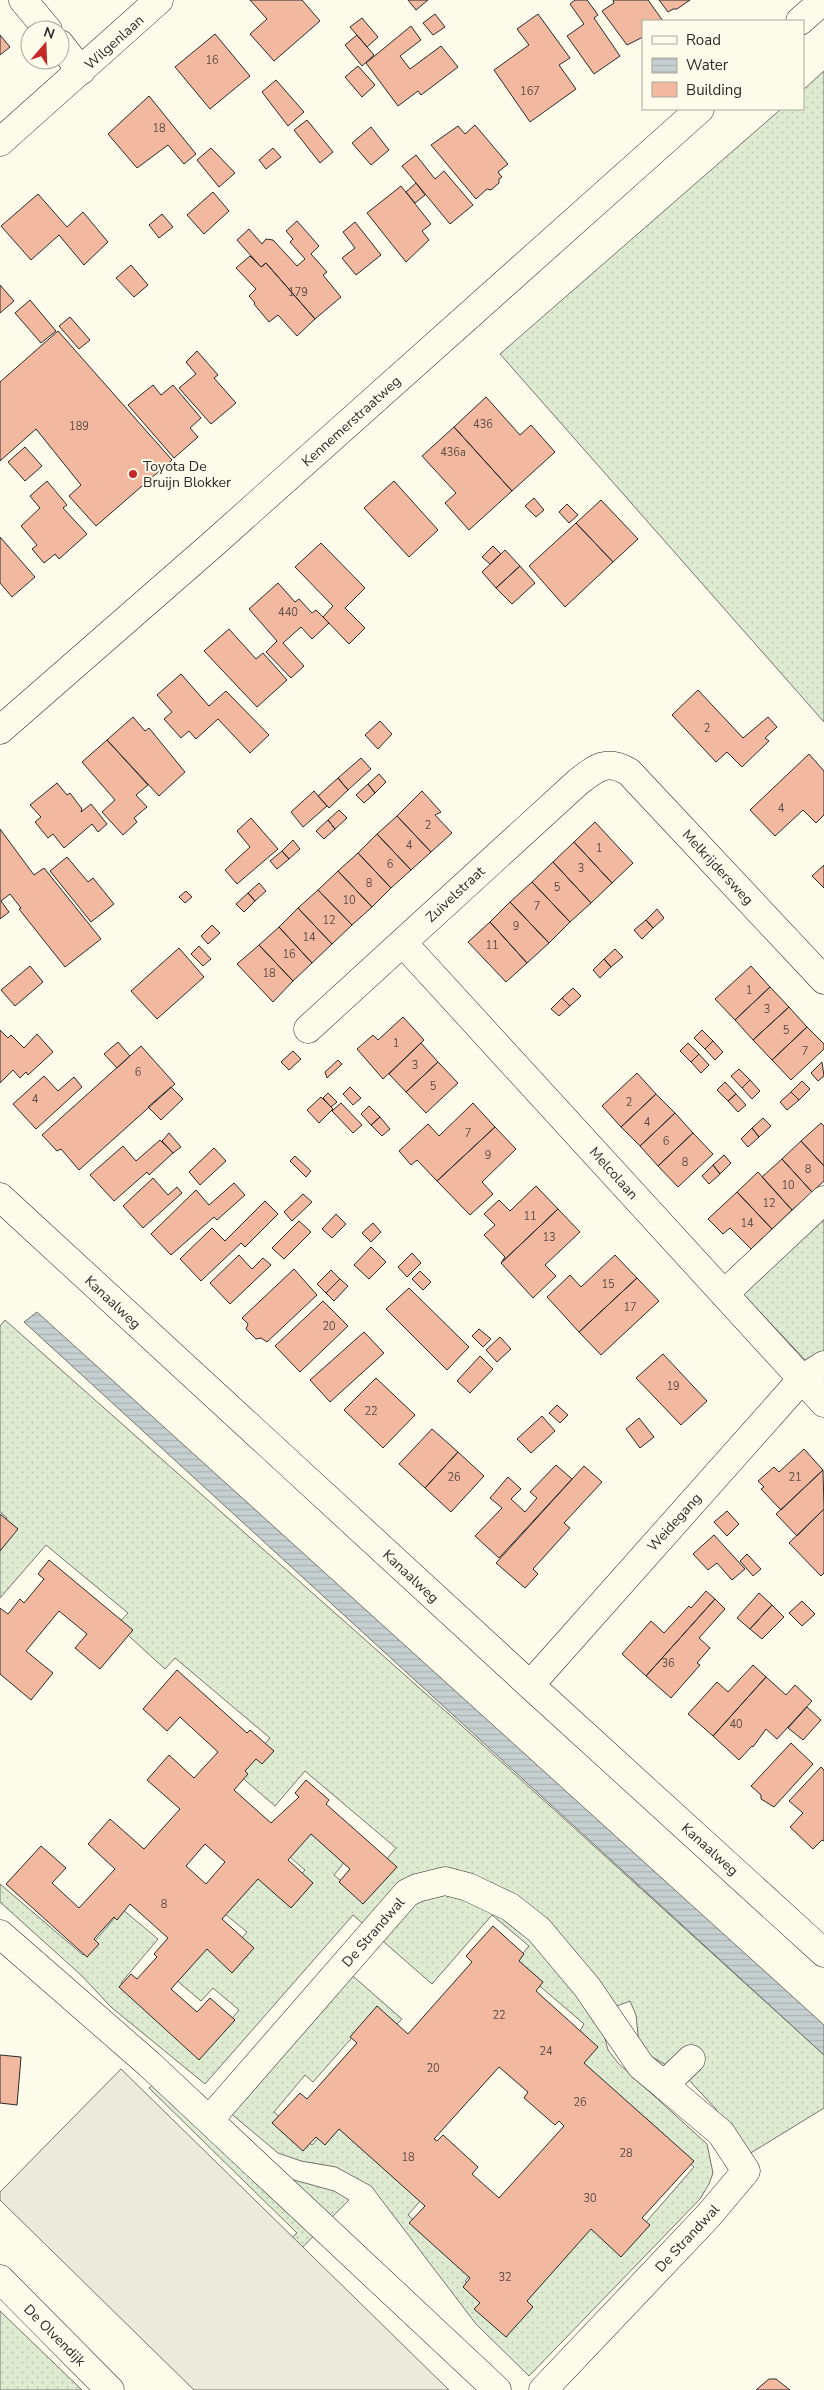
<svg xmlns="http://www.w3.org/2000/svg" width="824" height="2390" font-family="'Nunito Sans',sans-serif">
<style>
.grass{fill:url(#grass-dots);stroke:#74746e}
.parking{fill:#eceadb;stroke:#74746e}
.water{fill:url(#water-rules);stroke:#74746e}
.building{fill:#f2b8a0;stroke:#2b2b2b;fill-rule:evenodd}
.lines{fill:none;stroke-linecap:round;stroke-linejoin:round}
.street-casing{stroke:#2b2b2b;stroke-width:29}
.secondary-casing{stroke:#2b2b2b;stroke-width:29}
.primary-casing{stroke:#2b2b2b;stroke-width:29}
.street{stroke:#fdfbea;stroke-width:28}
.secondary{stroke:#fdfbea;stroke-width:28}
.primary{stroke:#fdfbea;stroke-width:28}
.poi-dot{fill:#c62828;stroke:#fdfbea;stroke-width:2}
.labels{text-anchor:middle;stroke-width:4;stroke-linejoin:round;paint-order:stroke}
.number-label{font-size:11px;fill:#5d4e48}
.street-label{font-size:14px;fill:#2b2b2b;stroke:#fdfbea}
.poi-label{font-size:14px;fill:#2b2b2b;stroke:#fdfbea;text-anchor:start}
</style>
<defs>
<pattern id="grass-dots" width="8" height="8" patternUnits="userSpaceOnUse" patternTransform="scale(1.25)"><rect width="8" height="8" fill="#deebd1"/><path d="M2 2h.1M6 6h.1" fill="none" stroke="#bfcab4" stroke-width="1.8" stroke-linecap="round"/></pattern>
<pattern id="water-rules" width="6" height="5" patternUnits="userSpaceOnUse" patternTransform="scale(1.25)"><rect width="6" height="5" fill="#c7d0d0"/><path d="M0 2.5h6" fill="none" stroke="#abb3b3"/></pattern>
</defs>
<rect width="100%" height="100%" fill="#fdfbea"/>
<path class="grass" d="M824 71V722L500 354 781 109H803V90Z
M824 1205V1357L811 1366 736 1287Z
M5 1320 451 1716 824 2055V2108L741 2159 727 2125 715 2108 685 2076 652 2057 639 2044 636 2015 630 2001 617 2006 600 2019 608 2050 618 2063 707 2144 713 2173 709 2184 700 2199 529 2376 476 2324 371 2186 336 2167 301 2161 278 2153 228 2111 347 1971 402 2019 397 2024 378 2008 313 2082 305 2075 274 2112 312 2145 332 2122 421 2200 408 2215 473 2272 465 2281 509 2319 590 2226 620 2252 694 2167 566 2056 584 2024 514 1964 529 1946 492 1915 432 1984 353 1915 205 2084 111 2007 82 1976 0 1902V1884L83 1955 122 1909 158 1939 121 1983 203 2053 239 2010 213 1988 201 2001 175 1979 206 1942 225 1958 247 1932 213 1904 248 1863 285 1893 305 1870 283 1851 311 1819 352 1853 334 1875 357 1894 396 1848 305 1771 275 1806 239 1775 270 1738 175 1658 165 1669 117 1625 128 1613 46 1545 0 1598V1526L7 1518 0 1512V1326Z
M157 2081 265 2172 334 2191 349 2200 217 2334 204 2314 297 2233 149 2088Z
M0 2311 82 2390H0Z"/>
<path class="parking" d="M121 2069 449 2390H194L0 2200V2192Z"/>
<path class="water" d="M37 1312 824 2025V2055L24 1322Z"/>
<path class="building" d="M250 0H302L320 21 274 61 250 34 267 19Z
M408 0H428L416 10Z
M575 0H587L598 15 594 18 620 56 594 74 567 36 584 24 570 4Z
M613 0H648L663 21H643V37L627 45 602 11 614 3Z
M659 0H690L677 9H673L668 12Z
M435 14 445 27 433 35 423 23Z
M538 14 570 58 559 65 576 89 530 122 494 70 529 45 517 29Z
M362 18 378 37 367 47 350 27Z
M411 26 421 40 400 56 410 69 441 46 458 67 421 95 418 91 398 106 366 63Z
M215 34 250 76 210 109 175 67Z
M0 35 10 47 0 55Z
M357 35 374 55 362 66 345 45Z
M358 66 375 85 362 97 345 77Z
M276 80 304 112 288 126 262 92Z
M149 96 196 154 184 164 168 145 137 168 108 134Z
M307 120 333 152 320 163 294 130Z
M475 125 508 164 498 172 502 177 499 179V183L491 190 487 189 476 199 431 145 458 126 465 134Z
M371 127 389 150 371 165 352 143Z
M211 148 235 173 219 187 197 160Z
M273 148 281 157 266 169 259 160Z
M416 155 435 179 444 171 473 205 450 224 402 166Z
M416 183 425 195 415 203 406 192Z
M401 186 431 224 422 231 429 240 406 262 367 213Z
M213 192 229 211 204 234 187 215Z
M38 194 67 227 83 212 108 242 84 265 59 235 31 260 1 226Z
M162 214 173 227 159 238 149 225Z
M297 221 319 246 311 254 327 272 323 275 341 297 315 319 266 263 261 267 237 240 249 229 262 244 266 239 273 240 297 266 305 259 290 242 293 239 286 231Z
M355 222 381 255 356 275 342 258 355 248 343 232Z
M250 256 261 267 266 263 315 319 297 336 278 315 269 322 254 304 255 303 249 296 256 289 236 268Z
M131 265 148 285 134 297 116 278Z
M0 285 14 301 0 313Z
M30 300 56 331 41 343 15 313Z
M70 317 90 340 79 349 59 326Z
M58 331 172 460 96 526 69 496 81 485 36 429 0 461V382Z
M197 351 218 375 214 378 236 403 211 424 179 388 196 374 186 362Z
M153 385 161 395 173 385 201 418 190 428 198 437 174 458 128 405Z
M486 397 520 435 531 425 555 452 512 491 454 427Z
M454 427 512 491 469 530 445 503 456 493 422 456Z
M25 447 42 466 25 481 8 462Z
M47 481 67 505 63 508 87 534 59 559 55 554 44 563 32 549 37 545 21 526 40 508 30 496Z
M394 481 438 530 409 557 364 508Z
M534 498 544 510 536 517 525 506Z
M601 500 638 539 613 562 576 523Z
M567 504 578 515 569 523 559 512Z
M576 523 613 562 565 607 529 566Z
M0 537 35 577 12 597 0 583Z
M321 543 365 588 345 608 365 628 349 644 323 617 333 606 295 567Z
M493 546 501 554 490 564 482 557Z
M505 550 520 566 496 588 482 572Z
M520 566 535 583 512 604 496 588Z
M278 583 295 602 299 599 312 613 316 610 329 623 312 639 301 627 283 643 304 666 291 678 266 652 277 641 249 609Z
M229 629 256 659 263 653 287 680 257 707 204 651Z
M181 674 209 706 226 691 269 735 250 753 218 719 196 739 189 731 181 738 164 719 172 712 157 695Z
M698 690 743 738 768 717 777 727 765 738 769 741 742 767 727 752 716 762 672 715Z
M133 717 145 731 149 728 185 772 159 796 107 740Z
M380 721 392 734 378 749 365 735Z
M107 740 148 785 136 795 147 807 134 818 137 822 123 835 102 812 115 800 82 762Z
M809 754 824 771V815L816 823 803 810 775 836 750 810Z
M361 758 371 769 348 790 338 778Z
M379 774 386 782 375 793 368 784Z
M338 778 348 790 329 808 318 796Z
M57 783 67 795 70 793 82 809 81 812 91 804 107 824 98 832 92 824 64 848 53 834 48 838 35 822 41 817 30 805Z
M368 784 375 793 364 803 356 795Z
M314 791 327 806 303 827 291 812Z
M422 791 441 812 435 815 452 833 431 852 397 816Z
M339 810 347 818 335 829 328 820Z
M397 816 431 852 411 870 377 834Z
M251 818 278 849 237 884 225 870 250 847 237 831Z
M328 820 335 829 324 839 316 831Z
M595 822 633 863 612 883 574 842Z
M0 829 34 875 44 868 101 939 65 967 19 909 21 908 10 894 1 901 9 912 0 919Z
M377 834 411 870 391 888 358 853Z
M293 840 300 849 289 859 282 851Z
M574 842 612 883 591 903 553 862Z
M282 851 289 859 277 869 270 861Z
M358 853 391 888 372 907 338 871Z
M67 857 88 882 93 878 114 904 91 922 50 871Z
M553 862 591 903 570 922 532 882Z
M824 865V888L812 876Z
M338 871 372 907 352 925 318 890Z
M532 882 570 922 549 943 510 902Z
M259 883 266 891 255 901 248 893Z
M318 890 352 925 332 944 298 908Z
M186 891 192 897 185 903 179 897Z
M248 893 255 901 244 912 236 904Z
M510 902 549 943 527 963 490 922Z
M298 908 332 944 312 963 279 927Z
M657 909 664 918 653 928 646 920Z
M646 920 653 928 642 939 634 930Z
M490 922 527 963 506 982 468 942Z
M212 925 220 933 208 944 201 936Z
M279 927 312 963 293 981 259 945Z
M259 945 293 981 273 1002 237 964Z
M199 946 211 959 203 966 191 954Z
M179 948 204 977 157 1019 131 991Z
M615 949 623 957 611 967 604 959Z
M604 959 611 967 600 978 593 970Z
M30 966 43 982 15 1006 1 990Z
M751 966 770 987 735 1020 715 999Z
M770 987 789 1007 753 1040 735 1020Z
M573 988 581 996 570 1006 562 998Z
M562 998 570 1006 559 1016 551 1009Z
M789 1007 807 1027 772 1060 753 1040Z
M403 1017 424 1040 383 1079 357 1049 373 1035 378 1040Z
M807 1027 824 1044V1049L791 1080 772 1060Z
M0 1030 8 1038 11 1035 24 1048 37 1034 53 1052 28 1075 26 1072 20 1078 13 1070 0 1083Z
M702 1030 713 1041 705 1049 694 1038Z
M713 1041 723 1052 715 1060 705 1049Z
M118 1042 130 1056 117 1068 104 1054Z
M421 1043 438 1062 406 1092 389 1074Z
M688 1043 699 1054 691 1062 680 1051Z
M141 1046 175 1084 79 1170 61 1149 57 1151 42 1135Z
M293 1051 301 1059 289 1070 281 1062Z
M699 1054 709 1065 701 1073 691 1062Z
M338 1060 342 1064 327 1078 325 1072Z
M438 1062 458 1083 426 1113 406 1092Z
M822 1062 824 1076 818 1081 811 1073Z
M739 1069 750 1080 742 1088 731 1076Z
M637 1073 656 1094 621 1127 602 1106Z
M44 1076 58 1091 74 1077 82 1087 36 1129 13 1104Z
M750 1080 760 1091 752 1099 742 1088Z
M802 1081 810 1089 799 1100 791 1092Z
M725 1082 736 1094 728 1101 717 1090Z
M171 1087 183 1099 161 1120 148 1107Z
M350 1087 361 1098 353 1105 343 1094Z
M791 1092 799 1100 787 1110 780 1102Z
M328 1093 337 1102 331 1107 323 1098Z
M656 1094 675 1113 640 1146 621 1127Z
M736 1094 746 1105 738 1112 728 1101Z
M321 1097 333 1109 319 1123 307 1110Z
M341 1103 362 1125 353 1133 332 1111Z
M473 1103 495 1127 437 1181 417 1160 411 1165 399 1151 428 1124 439 1136Z
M369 1106 380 1117 371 1125 361 1114Z
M675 1113 693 1133 658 1166 640 1146Z
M380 1117 390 1129 382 1136 371 1125Z
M763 1118 771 1126 759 1137 752 1128Z
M821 1123 824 1126V1166L801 1141Z
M495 1127 516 1149 482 1182 493 1194 470 1215 437 1181Z
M752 1128 759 1137 748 1147 741 1139Z
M169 1133 181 1147 173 1153 162 1141Z
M693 1133 713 1154 678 1187 658 1166Z
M160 1140 173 1153 149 1175 147 1172 114 1201 90 1175 123 1146 136 1161Z
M801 1141 824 1166V1181L812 1192 782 1159Z
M214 1148 226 1161 200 1185 189 1172Z
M724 1155 731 1163 720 1174 713 1165Z
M295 1156 311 1171 306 1177 290 1161Z
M782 1159 812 1192 792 1210 762 1177Z
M713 1165 720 1174 709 1184 702 1176Z
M758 1172 792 1210 772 1229 737 1192Z
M153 1178 168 1195 177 1187 182 1193 143 1228 123 1206Z
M234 1183 245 1195 217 1220 214 1217 171 1255 151 1234 196 1190 209 1205Z
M536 1186 558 1209 501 1263 505 1257 484 1235 495 1225 484 1214 499 1200 510 1211Z
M737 1192 772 1229 751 1249 730 1228 723 1234 708 1219Z
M303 1194 312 1202 292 1221 284 1212Z
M265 1201 278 1214 245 1247 241 1243 201 1281 180 1259 212 1228 225 1241Z
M558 1209 580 1232 545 1265 556 1276 533 1298 501 1263Z
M336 1214 346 1224 332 1238 322 1229Z
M299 1221 311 1232 284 1259 272 1248Z
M373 1223 381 1232 371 1242 362 1233Z
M371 1247 386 1262 369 1279 354 1265Z
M412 1253 421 1263 407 1277 398 1267Z
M239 1255 252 1269 263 1258 271 1265 230 1304 210 1283Z
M615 1255 637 1278 579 1332 547 1297 570 1275 581 1287Z
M294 1269 317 1295 267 1342 261 1338 256 1339 246 1329 248 1324 242 1318Z
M331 1270 340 1279 326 1293 317 1284Z
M420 1271 431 1282 423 1290 412 1279Z
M637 1278 659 1301 601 1355 579 1332Z
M340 1279 348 1286 334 1301 326 1293Z
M409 1288 469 1347 447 1370 386 1309Z
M323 1301 348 1326 300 1372 275 1346Z
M479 1329 491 1339 483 1347 472 1336Z
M364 1332 384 1353 330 1402 310 1380Z
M500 1337 511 1349 497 1362 486 1350Z
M663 1354 707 1401 681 1425 636 1378Z
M480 1356 493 1369 470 1393 457 1381Z
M376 1378 415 1415 383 1448 344 1410Z
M557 1405 568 1415 560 1423 549 1413Z
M542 1416 555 1431 531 1453 517 1439Z
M639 1418 654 1437 640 1448 626 1429Z
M432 1429 458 1452 425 1488 399 1464Z
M804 1449 823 1470 781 1510 761 1489 764 1487 758 1481 774 1467 779 1472Z
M458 1452 484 1476 451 1512 425 1488Z
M556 1465 572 1479 499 1558 475 1536 502 1508 490 1498 508 1477 521 1489 511 1499 525 1512 537 1498 530 1492Z
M584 1466 602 1482 564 1523 570 1528 533 1569 538 1574 525 1588 496 1563Z
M823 1470 824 1509 797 1536 776 1514Z
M824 1509V1573L821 1576 789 1543Z
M727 1511 739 1524 727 1536 714 1522Z
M0 1514 18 1529 0 1551Z
M714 1535 745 1569 732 1580 717 1563 708 1570 693 1554Z
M747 1554 761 1569 753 1576 740 1561Z
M49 1560 133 1630 100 1669 75 1648 87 1634 59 1611 26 1651 53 1673 31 1700 0 1674V1608L8 1614 20 1599 24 1603 44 1579 38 1574Z
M706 1591 715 1599 646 1676 622 1654 651 1621 664 1633 689 1606 691 1608Z
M759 1593 772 1605 750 1629 737 1618Z
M715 1599 725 1609 699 1638 710 1648 697 1663 700 1665 671 1698 646 1676Z
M802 1601 815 1614 802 1626 789 1613Z
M772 1605 784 1617 762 1639 750 1629Z
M753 1665 766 1677 713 1736 688 1714 717 1682 728 1692Z
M177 1670 247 1733 250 1730 274 1751 262 1764 256 1759 245 1771 248 1774 234 1790 271 1823 299 1797 295 1793 306 1780 329 1800 326 1804 397 1867 363 1904 339 1882 350 1869 311 1834 288 1860 313 1883 291 1908 258 1879 222 1919 254 1948 232 1973 207 1949 171 1989 197 2012 210 1998 235 2020 199 2060 119 1987 131 1974 137 1979 157 1957 154 1954 168 1938 130 1904 117 1920 114 1917 94 1939 99 1944 87 1957 6 1884 41 1846 66 1868 52 1883 79 1908 115 1869 88 1844 110 1819 144 1849 180 1809 147 1780 169 1755 194 1778 218 1752 180 1717 167 1731 143 1709ZM205 1844 225 1862 206 1884 186 1866Z
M766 1677 786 1695 795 1685 812 1701 777 1739 766 1729 753 1747 752 1746 739 1760 713 1736Z
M807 1707 821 1720 803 1740 788 1728Z
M791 1743 813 1764 774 1807 761 1799V1795L751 1786Z
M821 1767 824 1770V1841L822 1840 813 1849 790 1827 803 1813 789 1801Z
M493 1926 524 1954 519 1961 543 1982 536 1991 598 2047 584 2063 694 2161 642 2218 650 2225 621 2257 591 2229 527 2301 533 2307 506 2337 474 2309 480 2303 463 2287 470 2278 409 2223 425 2206 339 2129 325 2145 316 2137 303 2151 272 2123 300 2093 307 2099 357 2043 350 2037 377 2006 408 2034 472 1962 466 1956ZM499 2067 528 2092 524 2098 555 2125 559 2121 564 2126 499 2198 472 2174 478 2167 443 2135 437 2141 434 2139Z
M0 2055 21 2057 17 2105 0 2103Z
M769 2379H776L790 2390H756Z"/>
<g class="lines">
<g class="street-casing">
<path id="street" d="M23 0 48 30
M60 44 81 71
M0 142 159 0
M403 943 824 1403
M308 1029 578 782C597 767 607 759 629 772L824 980
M724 1294 824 1200
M530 1685 802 1379 824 1365
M0 1934 149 2064 497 2390
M210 2119 407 1893 417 1888 445 1881 468 1887 510 1907 539 1930 587 1987 641 2066 664 2085 691 2059
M0 2279 110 2390
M543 2390 709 2215 746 2171 721 2133 664 2085"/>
</g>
<g class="secondary-casing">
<path id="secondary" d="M0 1197 530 1685 824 1953"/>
</g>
<g class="primary-casing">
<path id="primary" d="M800 21 824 0
M0 730 213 544 700 109"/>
</g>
<use href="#street" class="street"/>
<use href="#secondary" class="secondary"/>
<use href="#primary" class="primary"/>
</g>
<circle class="poi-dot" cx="133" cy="474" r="5"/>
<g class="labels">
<g class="number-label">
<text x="212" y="64">16</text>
<text x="530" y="95">167</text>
<text x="159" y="132">18</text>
<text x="298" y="296">179</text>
<text x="483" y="428">436</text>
<text x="79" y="430">189</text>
<text x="453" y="456">436a</text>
<text x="288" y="616">440</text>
<text x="707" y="732">2</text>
<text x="781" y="812">4</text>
<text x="428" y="829">2</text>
<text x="409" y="849">4</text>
<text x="599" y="852">1</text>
<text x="390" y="868">6</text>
<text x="581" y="872">3</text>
<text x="369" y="887">8</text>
<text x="557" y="891">5</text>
<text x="349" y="904">10</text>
<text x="537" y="910">7</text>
<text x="329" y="924">12</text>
<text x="516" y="930">9</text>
<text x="309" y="941">14</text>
<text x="492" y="949">11</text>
<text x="289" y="958">16</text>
<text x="269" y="977">18</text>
<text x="749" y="994">1</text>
<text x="767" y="1013">3</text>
<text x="786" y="1034">5</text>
<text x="396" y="1047">1</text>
<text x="805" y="1055">7</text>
<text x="415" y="1069">3</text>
<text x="138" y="1076">6</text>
<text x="433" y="1090">5</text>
<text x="35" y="1103">4</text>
<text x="629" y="1106">2</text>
<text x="647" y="1126">4</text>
<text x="468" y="1137">7</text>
<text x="666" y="1145">6</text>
<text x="488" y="1159">9</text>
<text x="685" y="1166">8</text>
<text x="808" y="1173">8</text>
<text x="788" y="1189">10</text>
<text x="769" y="1207">12</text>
<text x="530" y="1220">11</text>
<text x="747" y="1227">14</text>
<text x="549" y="1241">13</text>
<text x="608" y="1288">15</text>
<text x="630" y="1311">17</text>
<text x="329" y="1330">20</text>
<text x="673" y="1390">19</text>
<text x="371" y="1415">22</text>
<text x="454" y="1481">26</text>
<text x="795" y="1481">21</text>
<text x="668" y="1667">36</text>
<text x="736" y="1728">40</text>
<text x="164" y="1908">8</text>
<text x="499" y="2019">22</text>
<text x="546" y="2055">24</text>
<text x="433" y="2072">20</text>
<text x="580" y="2106">26</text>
<text x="626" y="2157">28</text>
<text x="408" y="2161">18</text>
<text x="590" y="2202">30</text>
<text x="505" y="2281">32</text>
</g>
<g class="street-label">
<text transform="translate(114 42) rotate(-42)" y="5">Wilgenlaan</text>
<text transform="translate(351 421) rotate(-42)" y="5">Kennemerstraatweg</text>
<text transform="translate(718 867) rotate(47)" y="5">Melkrijdersweg</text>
<text transform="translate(455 894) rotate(-43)" y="5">Zuivelstraat</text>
<text transform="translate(614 1173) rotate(48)" y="5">Melcolaan</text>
<text transform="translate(113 1302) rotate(43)" y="5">Kanaalweg</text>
<text transform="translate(674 1522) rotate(-48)" y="5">Weidegang</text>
<text transform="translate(411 1576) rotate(43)" y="5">Kanaalweg</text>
<text transform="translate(710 1849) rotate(42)" y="5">Kanaalweg</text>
<text transform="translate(373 1932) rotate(-49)" y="5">De Strandwal</text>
<text transform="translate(687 2238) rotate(-47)" y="5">De Strandwal</text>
<text transform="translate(55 2335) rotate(45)" y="5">De Olvendijk</text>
</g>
<g class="poi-label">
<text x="143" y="471">Toyota De<tspan x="143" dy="16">Bruijn Blokker</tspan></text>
</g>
</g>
<rect x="642" y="20" width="162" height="90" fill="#fdfbea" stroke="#a9a89e"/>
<rect x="652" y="36" width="25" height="8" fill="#fdfbea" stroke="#a9a89e"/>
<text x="686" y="45" font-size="15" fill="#2b2b2b">Road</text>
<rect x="652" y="58" width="25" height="15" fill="url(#water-rules)" stroke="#a9a89e"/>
<text x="686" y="70" font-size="15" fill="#2b2b2b">Water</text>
<rect x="652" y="82" width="25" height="15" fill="#f2b8a0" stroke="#a9a89e"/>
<text x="686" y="95" font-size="15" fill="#2b2b2b">Building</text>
<g transform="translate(45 45) rotate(19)"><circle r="24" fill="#fdfbea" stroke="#a9a89e"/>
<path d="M0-4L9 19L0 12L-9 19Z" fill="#c62828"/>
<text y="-8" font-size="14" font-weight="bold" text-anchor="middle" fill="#2b2b2b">N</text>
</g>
</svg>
